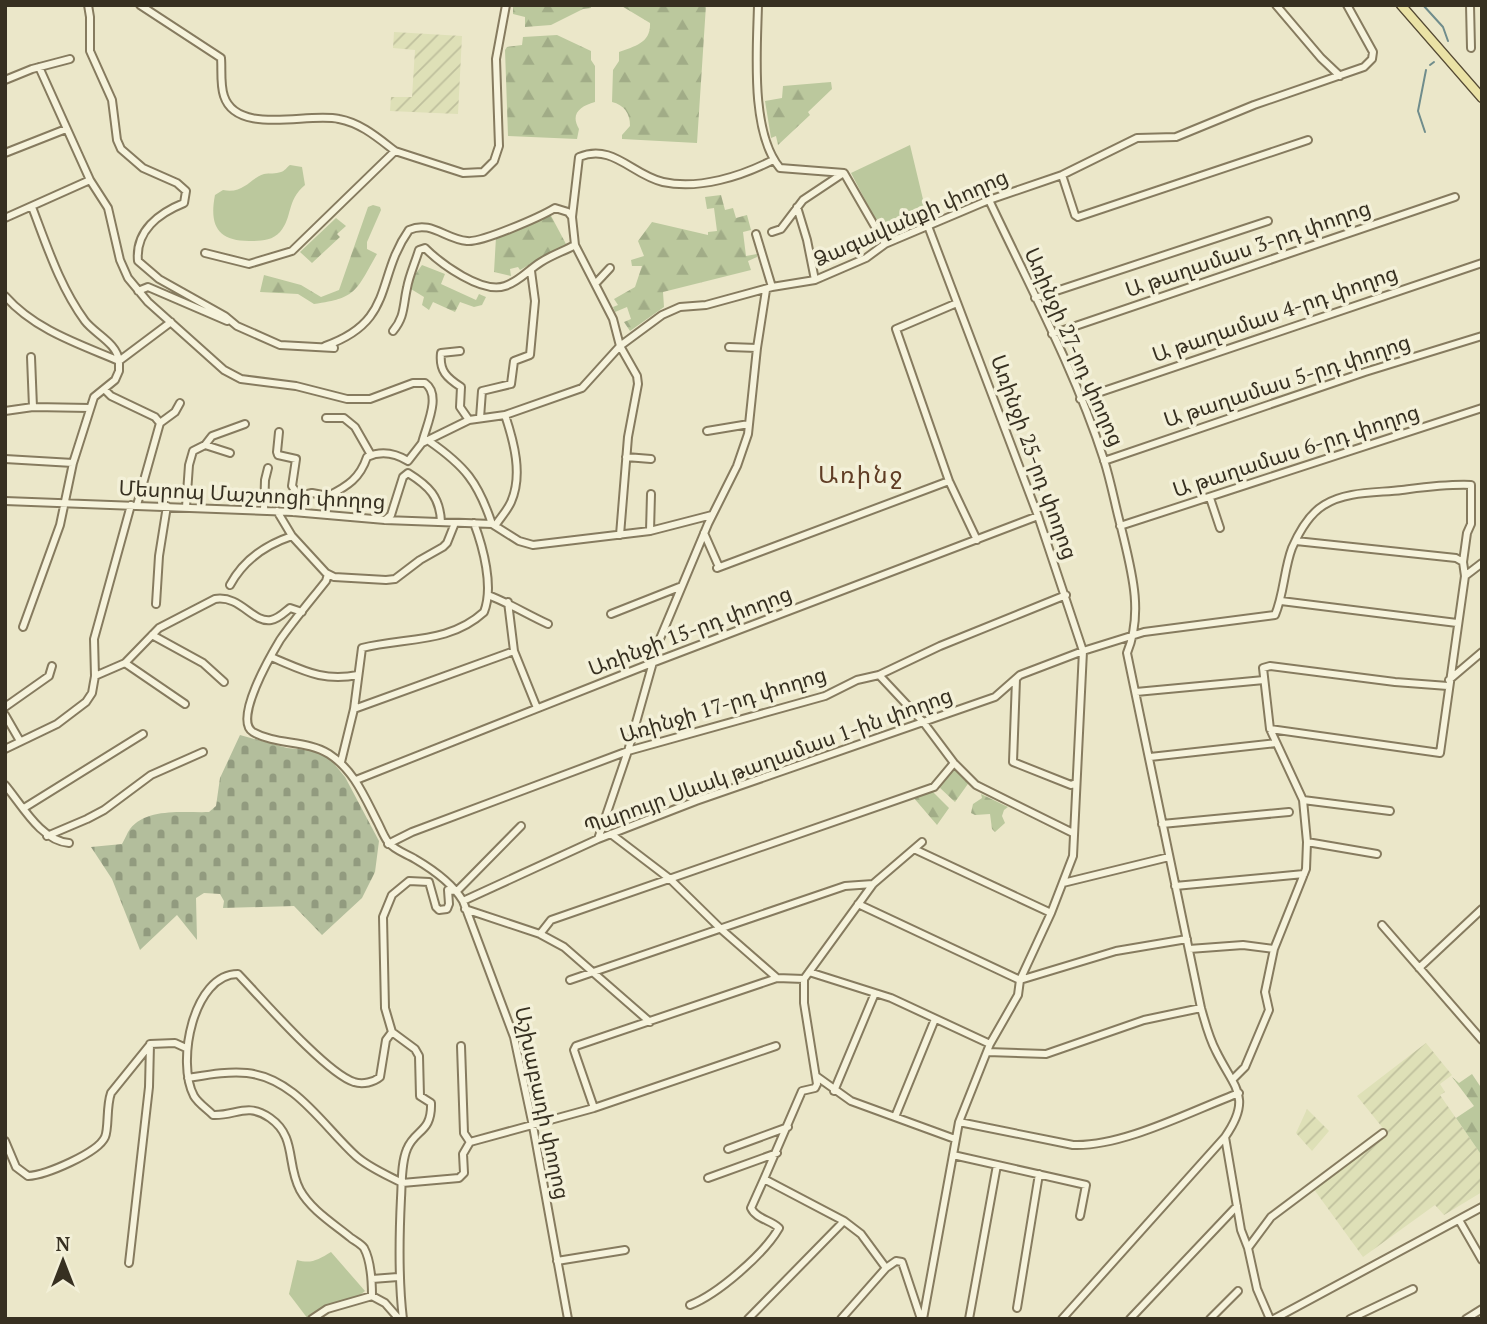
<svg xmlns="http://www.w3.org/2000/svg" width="1487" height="1324" font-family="'PT Serif','Noto Sans Armenian',serif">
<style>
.farmland{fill:url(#farmland-furrows)}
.green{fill:#bbc89d}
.forest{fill:url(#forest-firs)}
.cemetery{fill:url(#cemetery-stones)}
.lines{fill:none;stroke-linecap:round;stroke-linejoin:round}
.stream{stroke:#708d8c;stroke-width:2}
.minor-casing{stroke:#867b5f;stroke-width:10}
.major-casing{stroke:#544933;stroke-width:11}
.minor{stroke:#f6f3dc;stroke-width:6}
.major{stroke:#eae2a5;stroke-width:8}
.labels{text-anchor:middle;stroke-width:7;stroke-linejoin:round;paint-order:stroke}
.street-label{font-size:21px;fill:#373021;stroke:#f3f0d8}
.quarter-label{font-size:24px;letter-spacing:2px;fill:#603d25;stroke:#f3f0d8}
</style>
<defs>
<pattern id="farmland-furrows" width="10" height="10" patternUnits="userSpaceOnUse" patternTransform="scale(1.75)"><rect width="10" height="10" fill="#dee0b7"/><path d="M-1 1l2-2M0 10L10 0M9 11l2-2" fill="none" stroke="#bfc09d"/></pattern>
<pattern id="forest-firs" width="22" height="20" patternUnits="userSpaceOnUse" patternTransform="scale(1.75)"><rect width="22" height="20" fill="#bbc89d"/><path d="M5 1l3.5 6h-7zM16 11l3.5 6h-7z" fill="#a1ac87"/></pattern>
<pattern id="cemetery-stones" width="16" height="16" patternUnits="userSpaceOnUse" patternTransform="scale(1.75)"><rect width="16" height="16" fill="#b3be9c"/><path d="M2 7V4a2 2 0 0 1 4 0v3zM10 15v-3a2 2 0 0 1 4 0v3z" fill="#929b7f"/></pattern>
</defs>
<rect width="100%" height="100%" fill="#ebe7c9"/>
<path class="farmland" d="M394 32 462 36 458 114 390 111 391 97H412L415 50 393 48Z
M1426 1043 1452 1075 1440 1084 1445 1092 1440 1095 1482 1156V1192L1444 1215 1435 1205 1363 1257 1313 1188 1386 1132 1357 1096Z
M1307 1109 1329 1131 1312 1151 1296 1133Z"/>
<path class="green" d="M910 145 927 216 883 234 851 173Z
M290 165 302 167 305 185C286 201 293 217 280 232 272 241 260 241 249 241 218 241 209 226 215 195L223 190C244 194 249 179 264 174 269 173 276 174 281 172 285 171 287 167 290 165Z
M331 1252 365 1291 360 1295 330 1304 308 1319 289 1294 297 1260C311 1264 318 1260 331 1252Z"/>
<path class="forest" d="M513 5H591V8L583 9 551 25 525 27V17L513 14Z
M620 5H706L697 143 622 139V135L630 126C630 113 624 105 612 102L613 70 619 61V52C635 46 651 43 650 23Z
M557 35 591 51V60L595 66V102C580 106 570 114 579 129L577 139 508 136 505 50 507 47 522 45 523 37Z
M831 82 832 89 808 112 810 115 778 145 776 136 771 138 765 101 782 98 783 86Z
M721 195 725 210 733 208 736 218 747 215 751 230 743 232 746 256 757 254V257L748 261 751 270 663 292 664 307 630 331 624 322 631 319 627 307 615 312 613 307 618 305 614 299 635 287 642 266H632L631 260 644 256 638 241 652 222 708 235V232L717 231 714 208 707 209 705 197Z
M373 205 380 207 381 210 367 242V249L377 254C356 290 358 298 314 304L298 294 260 292 264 275 301 285 321 297 339 290 368 207Z
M549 212 566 244 520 270 518 267 510 269 511 276 494 272 496 237Z
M336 218 346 226 337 234 340 237 312 263 300 252Z
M422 265 445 274 441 284 476 300 479 294 486 297 482 305 474 307 460 302 455 312 433 302 429 310 422 305 424 297 411 289 414 276Z
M954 767 970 781 955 802 939 787Z
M932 791 949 808 937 825 913 797Z
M981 794 1008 807 1004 810 1002 816 1005 823 995 832 992 829 990 814 975 815 971 813 973 804 982 798Z
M1472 1074 1482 1089V1156L1456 1118 1474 1106 1452 1077 1459 1083Z"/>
<path class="cemetery" d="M240 735 287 748 308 750 321 754 331 760 345 777 379 841 375 872 362 898 322 935 294 906 223 908 224 901 220 894 204 893 196 898 197 940 177 915 140 950 112 879 91 847 122 844C125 839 127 833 130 829 147 807 185 813 209 812L216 806 220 778Z"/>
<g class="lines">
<path class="stream" d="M1423 5 1443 27 1448 41
M1430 65 1434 62
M1425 132 1418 111 1426 70"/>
<g class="minor-casing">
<path id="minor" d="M88 5 90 17V51L112 100 117 140 121 149 143 168 177 183 186 191 184 203C159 213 135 231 138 261L159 279 225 316 237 326
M140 5 221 58C222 69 220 85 224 96 237 136 308 112 339 119 361 123 378 138 395 151L292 251 249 264 205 253
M758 5C757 50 750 132 780 168L844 173 885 244
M1276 5 1321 58 1340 76
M1470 5 1471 48
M39 67 90 180 108 208 120 260 128 278 148 302 224 370 241 379 296 386 347 399H370L413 383H425C442 395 426 426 422 443
M5 80 32 69 70 59
M395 151 463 173 483 172 494 161 499 146 496 59 506 5
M5 153 66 129
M1062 175 1075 215 1078 217 1308 140
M989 200C1029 285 1075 370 1104 460 1111 482 1115 505 1121 527 1131 569 1144 612 1127 653L1201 1008C1205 1022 1209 1038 1216 1051 1234 1088 1253 1097 1225 1137L1062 1319
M32 207C47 246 60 287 85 321 95 334 117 343 119 361L171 322
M797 207 807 240 815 280
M5 218 90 180
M928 226 1038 516 1083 651 1144 632 1275 615C1284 594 1284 569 1292 548 1299 532 1309 514 1324 505 1346 491 1377 493 1402 490 1426 487 1447 484 1471 485V524L1467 533 1463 562 1465 576 1440 753 1270 729
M772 232 781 229 803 200 842 174
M756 234 772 287
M575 245 572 217 579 157C613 143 632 175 663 182 699 190 742 176 773 160
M596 283 610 268
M138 291 148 287 227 321
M5 296C35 330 79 344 119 361V371L115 380 94 397 73 463 60 525 23 627
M1035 298 1268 221
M957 303 896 329 949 481 977 540
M237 326 280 345 334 348
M393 331C405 317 403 305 407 288 409 276 415 263 419 250L425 248C441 264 482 294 505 286 520 281 528 270 541 262 552 255 564 251 575 245L613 319 620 346 637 376 638 384 628 437 620 535
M1052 334 1455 197
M325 346C396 321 375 278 409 230 431 220 445 239 467 241 481 243 540 217 555 208L568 212 572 217
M729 347 757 348
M460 351 441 353C439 371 447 378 461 387L460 407 469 420
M31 357 33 407
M104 389 111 396 155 417 160 423 137 505
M1080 399 1482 263
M5 411 33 407 90 408
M326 418H344L355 427 371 455
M480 418 482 391 511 384 514 361 530 355 535 301 531 271
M160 423 175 412 180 403
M707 431 749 424
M279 432 277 452 278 455 296 459 292 486 301 499
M429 441C465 466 478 482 492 524
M205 445 230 453
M626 457 651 459
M5 459 73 463
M1104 461 1365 372 1482 336
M1210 498 1220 528
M5 501 293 512 385 520 492 524 519 541 533 545 650 531 712 515
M186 507 189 465 193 451 205 445 212 436 245 424
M264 511 265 480 268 468
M277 511 292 536 326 573 334 577 386 580 395 579 420 560 443 547 447 543 455 523
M293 512 303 495 312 493 328 496C348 486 360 478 367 457 382 450 395 453 408 461L422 443 469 420 505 415 582 388 620 346 662 315 680 307 706 305 772 287 815 280 866 258 885 244 989 200 1062 175 1137 138 1176 137 1254 105 1364 67 1372 59 1373 52 1347 5
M385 520 391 515 403 477 408 473C429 486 440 497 441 522
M495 526C500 518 507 511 511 502 523 475 514 442 505 415
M1120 526 1482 408
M650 531 651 494
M704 533 719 567
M1296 541 1456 558 1463 562
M717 568 949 481
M328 574 326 581C311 600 294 620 280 640 271 655 233 720 253 732 276 745 307 740 329 754 354 770 365 798 378 823 381 829 384 837 388 842 394 850 407 854 415 859 432 869 453 884 463 901L514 1037 533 1126 568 1319
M1465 576 1482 563
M230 585C243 561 265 545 292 536
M488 595C509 603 528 615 548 624
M1281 601 1457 623
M508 602 514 651 537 708
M156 604 159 556 167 506
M611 614 682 586
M152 635 203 663 224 682
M271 657C303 670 322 682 358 675
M125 663 185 704
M879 675 924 723 954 763 976 785 1073 833
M95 676 125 663 159 628 215 599C241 595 252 623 271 620 278 619 285 612 290 608L302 612
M1016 679 1013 762 1071 785 1076 783
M1449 680 1482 652
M1136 692 1264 680
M5 707 49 676 52 666
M354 709 514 651
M5 715 20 741
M5 749 57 724 86 702 92 693 95 676 94 639 131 505
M1150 757 1276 743
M341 762 354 709 362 648C405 637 449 644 484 612 494 587 483 547 474 523
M356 780 652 663 1038 516
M5 785C22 805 41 841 69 843
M1303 800 1390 811
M24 808 143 734
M1162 824 1289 812
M611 834 670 879 722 930 777 978
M47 836 87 819 104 810 151 775 203 752
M598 839 628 751 659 641 708 524 737 466 748 434 757 348 766 290
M1307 842 1377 854
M388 844 412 832 628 751 825 696 857 680 879 675 940 646 1066 595
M914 849 1051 913
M1063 883 1169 857
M1175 886 1304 874
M463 901 598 839 696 801 995 697 1020 675 1083 651 1073 856 1051 913 1020 980 1018 995 990 1044 959 1122 923 1319
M858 904 1020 980 1116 951 1187 939
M465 909 540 934 564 947 650 1022
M1382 925 1482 1040
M540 934 551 920 934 787 954 763
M1189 949 1243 945 1274 949
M1419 968 1482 909
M809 972 891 998 990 1044
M570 980 845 886 873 884
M461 1046 464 1133 470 1142
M987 1052 1046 1054 1144 1020 1201 1008
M816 1076 851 1101 955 1139
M188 1078C207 1075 228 1071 247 1073 295 1078 323 1126 356 1156 368 1167 387 1175 402 1183
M1232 1080 1245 1067 1269 1010 1265 992 1274 949 1306 869 1307 842 1303 800 1270 729 1263 668 1270 666 1395 682 1448 686
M834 1091 875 993
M594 1108 576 1056 574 1050 576 1046 777 978 804 979
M895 1117 935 1019
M959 1122 1073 1145C1123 1147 1191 1111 1239 1093
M1225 1137 1241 1230 1248 1248
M5 1141 16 1167 28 1176C46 1175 98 1153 105 1137 109 1128 106 1107 111 1093L149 1046
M728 1149 788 1127
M953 1155 1086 1185 1080 1216
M708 1178 777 1153
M402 1183 459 1178 464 1173 463 1154 470 1142 594 1108 776 1046
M1459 1220 1482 1260
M557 1261 625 1250
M129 1263 149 1087 150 1044 175 1043 186 1048
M886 1268 861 1234 844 1221 764 1179 802 1091 815 1088 817 1084 804 1003V979L873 884 922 842
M372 1279 398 1277
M372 1296C372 1282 371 1261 364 1248 361 1244 355 1241 351 1238 334 1224 311 1210 300 1190 286 1164 297 1137 270 1118 247 1102 236 1116 213 1115 207 1109 198 1103 194 1096 176 1063 193 974 238 974 261 998 327 1074 354 1082 363 1085 374 1082 380 1077L386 1040 392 1032
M690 1305C718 1294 764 1254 779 1228 771 1220 756 1219 751 1208L764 1179
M1017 1308 1039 1174
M312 1319 327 1309 372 1296 385 1303 399 1319
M403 1319C398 1278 399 1239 401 1198 402 1183 401 1163 407 1149 415 1129 432 1133 431 1103L420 1096 419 1056 415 1049 392 1032 385 1008 383 917 392 895 409 881 429 882 436 907 439 910 447 909 449 904 448 890 457 891 521 826
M748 1319 844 1221
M841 1319 886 1268 896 1261 902 1262 921 1319
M969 1319 997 1165
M1130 1319 1237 1206
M1210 1319 1238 1291
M1270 1319 1257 1289 1248 1248 1271 1217 1383 1133
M1274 1319 1482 1207
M1350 1319 1413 1289
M1466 1319 1482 1309"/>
</g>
<g class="major-casing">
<path id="major" d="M1401 5 1482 98"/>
</g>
<use href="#minor" class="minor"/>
<use href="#major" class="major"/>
</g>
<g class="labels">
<g class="street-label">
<text transform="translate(911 218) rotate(-24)" y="7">Ձագավանքի փողոց</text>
<text transform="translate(1248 249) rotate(-19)" y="7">Ա թաղամաս 3-րդ փողոց</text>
<text transform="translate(1275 314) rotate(-19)" y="7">Ա թաղամաս 4-րդ փողոց</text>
<text transform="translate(1074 347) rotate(66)" y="7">Առինջի 27-րդ փողոց</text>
<text transform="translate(1287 381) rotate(-18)" y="7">Ա թաղամաս 5-րդ փողոց</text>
<text transform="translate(1296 451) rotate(-18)" y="7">Ա թաղամաս 6-րդ փողոց</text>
<text transform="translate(1034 457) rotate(70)" y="7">Առինջի 25-րդ փողոց</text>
<text transform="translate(252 495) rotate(3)" y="7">Մեսրոպ Մաշտոցի փողոց</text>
<text transform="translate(690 631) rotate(-21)" y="7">Առինջի 15-րդ փողոց</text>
<text transform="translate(723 705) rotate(-17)" y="7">Առինջի 17-րդ փողոց</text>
<text transform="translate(768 761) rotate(-20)" y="7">Պարույր Սևակ թաղամաս 1-ին փողոց</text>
<text transform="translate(542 1103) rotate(78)" y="7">Աշխաբադի փողոց</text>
</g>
<g class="quarter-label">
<text x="861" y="483">Առինջ</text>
</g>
</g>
<rect width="1487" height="1324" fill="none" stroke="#373021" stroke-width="14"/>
<g transform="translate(63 1261)" stroke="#f3f0d8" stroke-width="5" paint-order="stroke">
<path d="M0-5L12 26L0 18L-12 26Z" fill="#373021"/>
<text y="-10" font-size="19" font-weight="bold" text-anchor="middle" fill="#373021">N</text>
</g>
</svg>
